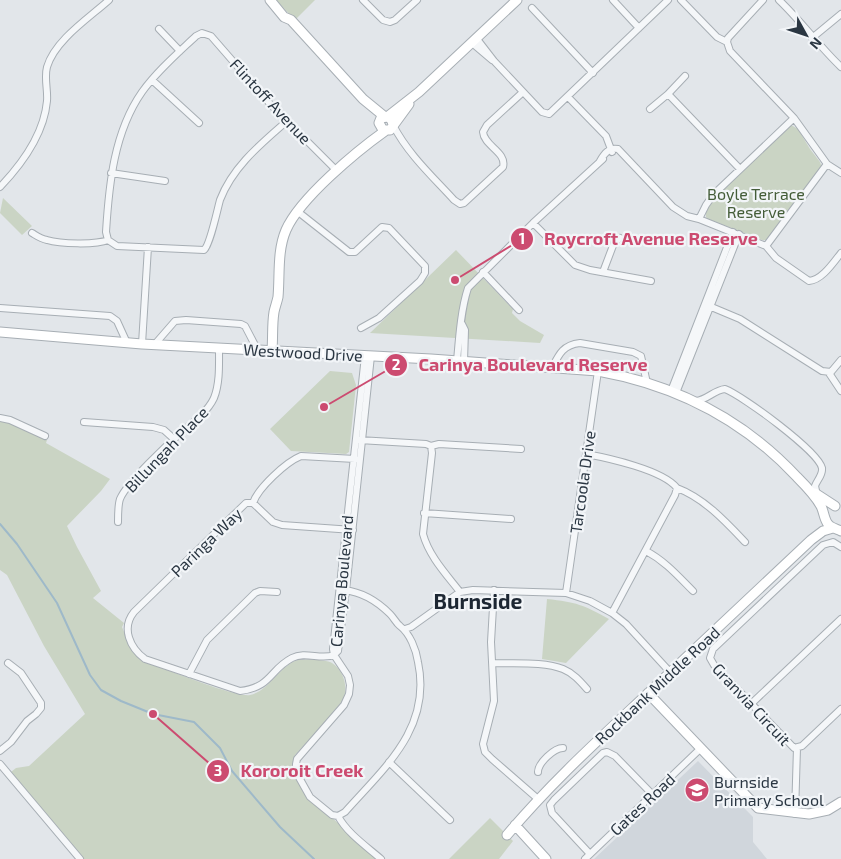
<svg xmlns="http://www.w3.org/2000/svg" width="841" height="859" font-family="'Exo 2',sans-serif">
  <style>
    .built { fill: #d0d6dc }
    .green { fill: #cad4c4 }
    .lines { fill: none; stroke-linecap: round; stroke-linejoin: round }
    .stream { stroke: #9eb9c9; stroke-width: 2 }
    .street-casing { stroke: #a7aeb4; stroke-width: 8 }
    .secondary-casing { stroke: #a7aeb4; stroke-width: 11 }
    .street { stroke: #f5f7f9; stroke-width: 6 }
    .secondary { stroke: #fff; stroke-width: 9 }
    .labels { text-anchor: middle; dominant-baseline: central; stroke-width: 4.5; stroke-linejoin: round; paint-order: stroke }
    .street-label { font-size: 16px; fill: #2a3642; stroke: #f2f5f8 }
    .park-label { font-size: 16px; fill: #445d38; stroke: #f2f5f8 }
    .poi-label { font-size: 16px; fill: #2a3642; stroke: #f2f5f8; text-anchor: start }
    .district-label { font-size: 21px; font-weight: bold; fill: #1d2733; stroke: #f2f5f8 }
    .leader { fill: none; stroke: #cc4b70; stroke-width: 2 }
    .callout-dot { fill: #cc4b70; stroke: #f2f5f8; stroke-width: 2 }
    .mark-label { font-size: 15px; text-anchor: middle; font-weight: bold; fill: #fff }
    .callout-label { font-size: 18px; text-anchor: middle; font-weight: bold; fill: #cc4b70; stroke: #f2f5f8; stroke-width: 4.5; stroke-linejoin: round; paint-order: stroke }
  </style>
  <rect width="100%" height="100%" fill="#e2e6ea"/>
  <!-- built -->
  <path class="built" d="M698 761 753 817V842L767 859H594Z"/>
  <!-- green -->
  <path class="green" d="M276 0H315L295 20Z
    M791 125 798 129 810 149 820 162 822 168 767 240H762L713 221H709L706 217V210L715 197Z
    M3 198 32 226 22 235 0 213Z
    M456 250 513 309 512 313 520 321 544 335 540 343 370 333Z
    M330 371 352 373 356 385 349 452 346 454 291 451 270 429Z
    M0 421 8 422 47 440 46 443 110 479 101 491 67 526 77 547 101 591 93 598 124 623 122 627C127 639 132 651 142 660 159 667 237 698 250 695 269 691 278 668 295 661 302 658 328 660 332 663 343 670 348 685 344 697 341 707 305 744 295 755L292 765 293 775 310 800 337 822 377 859H84L11 772 16 768 29 766 85 714 44 646 7 575 0 570Z
    M547 599C576 602 584 605 609 619L566 663 542 659Z
    M490 818 513 841 499 859H449Z"/>
  <g class="lines">
    <!-- stream -->
    <path class="stream" d="M0 524 17 544 57 603 90 675 101 690 121 701 153 714 194 722 220 748 232 771 280 827 314 859"/>
    <defs>
      <path id="street" d="M363 0 383 20 390 22 395 20 417 0
        M613 0 639 28
        M681 0 717 37 727 42 730 51 794 118 827 164 841 173
        M779 0C801 21 819 46 841 67
        M532 8 593 73
        M159 29 180 51
        M812 38 841 14
        M477 39 494 61 542 112 549 114 668 0
        M727 42 728 38 763 0
        M472 43 492 60
        M152 80 199 123
        M668 94 740 169
        M568 97 606 136 612 152
        M650 109 668 94 685 76
        M393 125C408 154 432 176 454 200L460 204 464 203 503 167C507 152 484 146 483 132L487 125 523 92
        M600 161C604 154 609 147 618 149L673 207 687 216 699 219 766 246 776 258 809 281C822 280 833 263 841 253
        M111 173 165 181
        M0 187C22 164 44 134 47 101 48 90 44 78 47 67 55 40 89 18 109 0
        M297 211 349 252H355L382 227 389 228 425 266V273L420 281 379 318 361 328
        M699 219 706 205 713 195 794 118
        M533 223 575 265 590 270 651 281
        M32 233C37 236 41 239 47 240 60 244 96 245 108 240L117 246 204 250C210 245 217 211 220 200 233 166 262 143 287 121
        M108 240 106 232C109 184 114 132 142 92 157 71 178 53 196 36L202 33 211 36 271 105 337 171
        M766 246 827 164
        M483 272 519 310
        M603 272 614 243 620 238
        M709 306 740 319 822 371 831 372 841 360
        M0 308 110 316 117 321 127 343
        M462 324 465 330 464 362
        M142 344 148 247
        M155 344 175 321 186 320 241 324 245 326 257 349
        M457 361C459 338 461 309 468 288L533 223 603 159
        M552 368C559 354 563 345 580 343L633 352 641 356 647 383
        M829 373 841 391
        M671 391 733 232
        M676 393 739 234
        M696 401C707 400 714 390 725 389 743 396 818 451 822 468 823 475 817 480 815 486L817 495
        M0 418 10 420 45 436
        M84 422 153 427 164 430 174 439
        M359 440 426 444 431 446 432 453 423 534C429 556 446 574 460 592
        M431 446 439 444 521 449
        M586 454C608 458 663 470 677 488L675 495 612 613
        M677 488C704 498 726 522 745 542
        M253 503C258 488 286 462 301 456L355 459
        M424 513 511 519
        M118 522C118 514 118 505 120 499 127 482 168 444 183 431 194 422 208 411 214 398 220 383 219 364 219 348
        M353 530 282 525 273 522 253 503H246L134 612C121 628 130 648 145 659L240 691C272 687 269 670 292 658 305 651 321 660 334 655L348 676 350 685 349 694 344 705 297 759 296 764V772L310 797 332 815 338 816C347 833 366 846 381 859
        M841 547 833 542 823 545 713 649 710 658 714 665 794 748 802 746 841 709
        M646 551C665 561 678 576 693 591
        M494 590 491 642 494 701 483 744 485 752 492 759 538 799
        M566 593 598 371
        M405 629 411 627 460 592 473 590 566 593 590 601 612 613 626 624 670 672
        M334 655 338 651 346 590 371 356
        M334 655 333 649 365 356
        M493 663C513 664 544 661 563 669 573 673 580 681 587 689
        M189 674 207 640 255 593 260 591 277 592
        M751 704 841 619
        M0 751 11 742 27 721 36 714 41 708V703L21 673 8 663
        M389 762 450 820
        M0 764 80 859
        M538 772C538 763 554 748 563 748
        M795 814 797 748
        M338 816 345 812C385 767 432 728 418 662 416 649 410 634 400 626 396 623 394 618 390 614 378 602 362 592 344 590
        M590 854 552 813 550 805 554 800 603 753 607 752 615 756 652 794
        M585 859 700 749"/>
      <path id="secondary" d="M270 0 284 17 291 20 363 99 385 117
        M387 117 419 92 517 0
        M393 124 391 119 387 117 381 118 379 123 383 130H390L409 104
        M0 332 142 344 431 359 598 371C675 385 743 419 797 477 806 486 815 495 821 506 824 512 824 519 828 524 831 528 837 529 841 531
        M272 350C273 338 272 324 274 312 275 307 277 302 278 297 280 275 277 251 286 230 300 198 357 151 385 131
        M815 493 835 506
        M648 693 758 808 809 814 828 810 841 802
        M515 825 546 859
        M507 835C549 785 596 742 643 698 699 645 755 592 811 540L823 531 833 528"/>
    </defs>
    <!-- street casing -->
    <use href="#street" class="street-casing"/>
    <!-- secondary casing -->
    <use href="#secondary" class="secondary-casing"/>
    <!-- street -->
    <use href="#street" class="street"/>
    <!-- secondary -->
    <use href="#secondary" class="secondary"/>
  </g>
  <!-- icons -->
  <defs>
    <symbol id="school-disc" viewBox="-11 -11 22 22"><circle r="9.5" fill="#cc4b70" stroke="#f2f5f8"/><path d="M0-5L7-2L0 1L-7-2ZM-4 1L0 2.5L4 1V4Q0 6-4 4Z" fill="#fff"/></symbol>
  </defs>
  <g fill-rule="evenodd">
    <use href="#school-disc" x="683" y="776" width="28" height="28"/>
  </g>
  <g class="labels">
    <!-- street labels -->
    <g class="street-label">
      <text transform="translate(271 101) rotate(47)">Flintoff Avenue</text>
      <text transform="translate(303 352) rotate(3)">Westwood Drive</text>
      <text transform="translate(166 449) rotate(-46)">Billungah Place</text>
      <text transform="translate(582 482) rotate(-82)">Tarcoola Drive</text>
      <text transform="translate(206 542) rotate(-44)">Paringa Way</text>
      <text transform="translate(341 581) rotate(-85)">Carinya Boulevard</text>
      <text transform="translate(657 685) rotate(-43)">Rockbank Middle Road</text>
      <text transform="translate(752 704) rotate(47)">Granvia Circuit</text>
      <text transform="translate(642 804) rotate(-43)">Gates Road</text>
    </g>
    <!-- park labels -->
    <g class="park-label">
      <text x="756" y="193">Boyle Terrace<tspan x="756" dy="18">Reserve</tspan></text>
    </g>
    <!-- poi labels -->
    <g class="poi-label">
      <text x="714" y="781">Burnside<tspan x="714" dy="18">Primary School</tspan></text>
    </g>
    <!-- district labels -->
    <g class="district-label">
      <text x="478" y="600">Burnside</text>
    </g>
  </g>
  <!-- callouts -->
  <path class="leader" d="M455 280L522 239M324 407L396 365M153 714L218 771"/>
  <g class="callout-dot">
    <circle cx="455" cy="280" r="5"/>
    <circle cx="324" cy="407" r="5"/>
    <circle cx="153" cy="714" r="5"/>
    <circle cx="522" cy="239" r="12"/>
    <circle cx="396" cy="365" r="12"/>
    <circle cx="218" cy="771" r="12"/>
  </g>
  <g class="mark-label">
    <text x="522" y="244">1</text>
    <text x="396" y="370">2</text>
    <text x="218" y="776">3</text>
  </g>
  <g class="callout-label">
    <text x="651" y="245">Roycroft Avenue Reserve</text>
    <text x="533" y="371">Carinya Boulevard Reserve</text>
    <text x="302" y="777">Kororoit Creek</text>
  </g>
  <!-- north arrow -->
  <g transform="translate(806 35) rotate(130)" stroke="#f2f5f8" stroke-width="4" paint-order="stroke">
  <path d="M0-4L9 19L0 12L-9 19Z" fill="#2a3642"/>
  <text y="-8" font-size="14" font-weight="bold" text-anchor="middle" fill="#2a3642">N</text>
  </g>
</svg>
